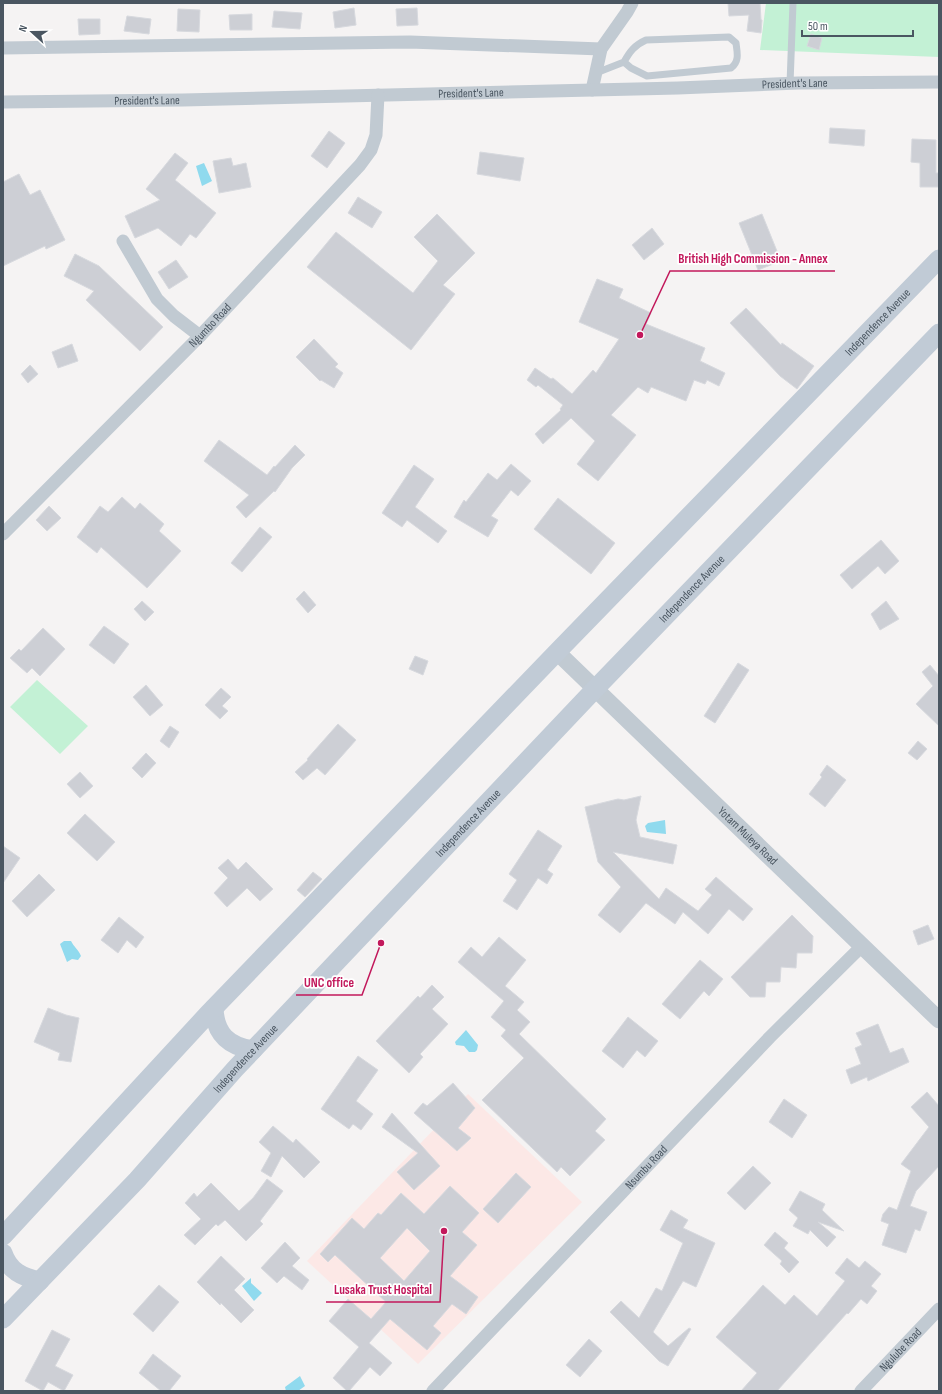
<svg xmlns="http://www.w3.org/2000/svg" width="942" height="1394" font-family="'Sofia Sans Condensed',sans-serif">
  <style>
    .medical { fill: #fce8e6 }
    .green { fill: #c3f1d5 }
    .water { fill: #90daee }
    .building { fill: #cdcfd5; stroke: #d7d9de; fill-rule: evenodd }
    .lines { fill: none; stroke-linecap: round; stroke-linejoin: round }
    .service { stroke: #c1cad2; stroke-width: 7 }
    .minor { stroke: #c1cad2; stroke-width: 13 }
    .tertiary { stroke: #c1cad2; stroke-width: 17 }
    .secondary { stroke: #c1cbd6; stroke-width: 19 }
    .labels { text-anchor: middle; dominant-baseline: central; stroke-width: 3.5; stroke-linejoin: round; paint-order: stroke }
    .street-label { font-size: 12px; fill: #4a5661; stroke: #fff }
    .leader { fill: none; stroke: #c2185b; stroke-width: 1.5 }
    .callout-dot { fill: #c2185b; stroke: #fff; stroke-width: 1.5 }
    .callout-label { font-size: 13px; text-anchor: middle; font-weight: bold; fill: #c2185b; stroke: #fff; stroke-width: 3.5; stroke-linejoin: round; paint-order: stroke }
  </style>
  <rect width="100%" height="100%" fill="#f5f3f3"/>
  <!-- medical -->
  <path class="medical" d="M468 1094 582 1202 418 1364 307 1261Z"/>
  <!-- green -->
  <path class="green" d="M766 3H939V57L760 50Z
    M37 680 88 726 60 754 10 707Z"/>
  <!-- water -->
  <path class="water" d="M204 163 212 181 202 186 196 166Z
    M665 820 666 834 647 832 645 826 648 823Z
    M64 941H71C74 947 78 949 81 956L78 960 72 959 67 962 60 944Z
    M466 1030 478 1045 477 1050 475 1052H469L464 1046 456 1045 455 1042Z
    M251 1278V1283L262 1293 254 1301 242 1286Z
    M300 1376 305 1386 298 1391H286L285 1387Z"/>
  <!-- building -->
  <path class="building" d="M728 3H760L761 20H762L761 33 747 31 749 15 729 16Z
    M354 8 356 25 335 28 333 12Z
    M417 8 418 25 397 26 396 9Z
    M178 9 200 10 199 32 177 31Z
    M274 11 302 13 300 29 272 27Z
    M252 14V30H230L229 15Z
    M127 16 151 19 149 34 124 31Z
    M78 19H100V34L79 35Z
    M811 34 822 38 819 50 807 46Z
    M830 128 865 130 864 146 829 143Z
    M329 131 345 143 327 168 311 156Z
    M912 139 936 140V173H939V187H920V163L911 162Z
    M480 152 524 158 520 181 477 174Z
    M175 153 188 163 175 180 216 213 196 238 190 234 181 246 158 228 135 238 125 216 160 200 146 189Z
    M231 158 233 166 246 163 251 187 219 193 213 161Z
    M19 174 30 195 40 190 65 240 46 249 45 246 3 266V182Z
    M358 197 382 212 372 228 348 213Z
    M437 214 475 253 443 285 455 294 411 350 307 267 336 232 413 293 438 261 414 237Z
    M762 214 781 261 758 270 739 223Z
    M652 228 664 244 644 260 632 245Z
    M75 254 99 266 163 327 140 351 86 300 94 291 64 276Z
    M176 260 188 277 169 289 158 272Z
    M597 279 623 289 619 298 651 313 646 324 705 348 700 361 725 373 719 386 707 380 705 384 694 380 686 401 651 387 648 393 638 387 611 415 636 435 598 481 577 464 595 441 571 418 543 444 535 434 561 410 560 409 563 405 538 385 536 387 527 380 535 368 551 379 553 378 572 394 593 370 596 373 619 339 579 322Z
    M746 308 781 345 782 343 814 366 797 389 780 376 730 323Z
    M314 339 338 364 335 367 343 373 334 388 321 380 320 381 296 357Z
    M72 344 78 361 58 368 52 352Z
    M30 365 38 374 28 383 21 374Z
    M219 440 267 475 274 466 275 467 295 445 305 455 292 468 275 492 274 491 246 518 236 507 249 495 204 461Z
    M511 464 531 481 518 496 511 490 491 516 498 520 488 537 454 517 464 500 466 502 488 473 497 480Z
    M414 465 434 479 415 507 447 531 438 543 407 520 402 527 382 513Z
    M122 497 135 509 140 503 164 524 159 531 181 551 147 588 101 547 97 553 77 537 100 506 108 512Z
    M558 498 615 543 591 574 534 529Z
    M49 506 61 518 47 531 36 520Z
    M260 527 272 537 242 572 231 563Z
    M881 540 899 561 885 574 878 566 852 589 840 575Z
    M304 591 316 605 308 613 296 599Z
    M142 601 154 612 145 621 134 609Z
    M886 601 899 619 880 630 871 614Z
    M104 626 129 644 114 664 89 645Z
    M43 628 65 649 40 676 32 668 27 673 10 658 19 649 21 651Z
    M415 656 428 661 423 675 409 669Z
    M738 663 749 670 715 723 704 716Z
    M930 665 939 676V726L916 704 933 686 922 672Z
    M146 685 163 705 150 716 133 697Z
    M221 688 231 697 222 706 228 711 220 719 205 705Z
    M338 724 356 740 325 775 317 768 303 780 295 772 308 760 307 759Z
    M170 726 179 732 169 748 160 741Z
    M918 741 927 749 917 760 908 753Z
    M146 753 156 763 142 778 132 768Z
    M827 765 846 780 825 807 809 794 822 777 820 775Z
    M80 772 93 786 80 798 67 784Z
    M641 796 636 820 640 837 677 845 673 864 613 852 659 899 666 888 698 911 712 895 705 889 716 877 753 909 743 921 729 909 708 934 683 912 675 924 646 903 620 933 598 915 621 887 598 862 585 807 618 799 624 800Z
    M85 814 115 842 97 861 67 833Z
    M538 830 562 846 547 870 553 874 547 884 538 878 517 910 503 901 517 880 509 874Z
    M3 846 20 858 3 883Z
    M228 859 238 870 246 862 273 889 260 901 247 888 227 907 214 893 228 878 218 868Z
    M313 872 322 879 305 897 297 890Z
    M39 874 55 890 27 917 12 901Z
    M792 915 813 936 812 953H797L796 968 781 967 780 982H766L765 997H750L731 977Z
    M119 917 144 937 136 948 127 940 118 953 101 940Z
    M928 925 934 939 918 945 913 931Z
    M499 937 526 960 505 986 524 1002 517 1010 530 1022 519 1034 606 1119 595 1131 605 1140 570 1176 561 1167 557 1172 482 1100 524 1058 501 1036 506 1030 491 1017 504 1001 458 962 471 947 482 957Z
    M700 960 723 979 709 996 704 991 680 1019 662 1004Z
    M432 985 444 997 432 1009 448 1024 420 1054 423 1057 409 1073 376 1041 418 996 420 998Z
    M48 1008 66 1015 79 1018 71 1062 58 1060 60 1053 34 1042Z
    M628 1017 658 1041 645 1057 637 1050 623 1068 602 1051Z
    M878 1024 890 1053 903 1048 909 1062 868 1081 867 1077 851 1084 846 1070 861 1064 855 1048 862 1045 856 1033Z
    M358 1056 378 1070 356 1101 373 1114 361 1130 353 1124 349 1129 321 1109Z
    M453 1083 475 1108 458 1128 471 1138 457 1151 414 1113 423 1103 427 1106Z
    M927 1092 939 1106V1166L916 1191 910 1206 927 1212 920 1231 915 1229 906 1253 882 1245 889 1224 881 1221 883 1214 889 1207 897 1210 911 1171 901 1164 929 1127 911 1107Z
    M784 1099 807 1115 792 1138 769 1122Z
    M392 1113 440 1166 414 1190 397 1172 418 1153 382 1127Z
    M273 1126 293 1143 296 1139 320 1162 304 1178 282 1156 271 1177 261 1171 271 1153 259 1142Z
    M753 1166 771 1183 745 1210 727 1193Z
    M516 1173 531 1187 498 1223 483 1209Z
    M267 1179 283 1191 260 1221 263 1224 246 1241 225 1220 218 1226 216 1224 195 1245 184 1235 201 1219 185 1203 194 1193 197 1197 211 1183 239 1211 253 1198Z
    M450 1186 479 1213 462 1232 477 1245 450 1276 478 1297 466 1314 452 1304 433 1326 441 1333 427 1350 390 1319 369 1343 392 1363 380 1376 370 1367 349 1391H347L333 1378 359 1347 329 1321 348 1299 371 1319 386 1302 335 1255 328 1262 320 1254 352 1218 364 1229 378 1213 381 1215 401 1193 424 1214ZM407 1228 430 1251 404 1281 380 1258Z
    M800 1191 825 1204 822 1210 844 1231 818 1222 836 1237 827 1247 810 1230 808 1234 793 1226 798 1218 789 1210Z
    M671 1210 688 1220 683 1228 715 1243 696 1287 683 1281 653 1332 668 1346 689 1328 691 1329 668 1366 659 1361 610 1312 621 1301 639 1318 656 1288 662 1291 683 1243 660 1230Z
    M775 1232 788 1243 784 1248 799 1262 789 1273 780 1264 782 1261 764 1245Z
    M285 1242 300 1258 292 1266 309 1280 302 1290 284 1276 277 1283 261 1268Z
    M221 1256 245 1279 234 1290 254 1310 241 1323 221 1303 220 1305 197 1282Z
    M847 1258 859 1268 865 1261 881 1274 871 1286 877 1291 867 1304 861 1299 848 1314 847 1313 777 1391H741L757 1373 716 1337 763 1285 785 1305 794 1295 817 1316 845 1281 835 1273Z
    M159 1285 179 1302 153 1332 133 1314Z
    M52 1330 70 1339 55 1366 73 1375 64 1391 48 1382 43 1391 25 1381Z
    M589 1339 602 1351 580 1377 566 1365Z
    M153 1354 181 1376 169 1391H161L139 1373Z"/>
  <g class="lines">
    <!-- service -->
    <path class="service" d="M596 73 624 62C630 51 635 45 646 40L729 37 736 43C737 52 740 61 731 68L647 76 631 68 624 62
      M790 84 793 3"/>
    <!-- minor -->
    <g class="minor">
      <path d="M3 48 410 42 601 49"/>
      <path d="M592 90 601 49 627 12 632 3"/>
      <path id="s1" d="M3 102 183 100 678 88 798 83 939 82"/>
      <path d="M123 241 157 299 174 316 200 336"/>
      <path id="s2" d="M3 534 200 336 360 165 371 150 376 135 378 95"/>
      <path id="s3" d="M433 1391 770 1037 862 946"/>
      <path id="s4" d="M861 1391 939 1309"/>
    </g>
    <!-- tertiary -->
    <path class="tertiary" id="s5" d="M557 652 939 1020"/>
    <!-- secondary -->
    <g class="secondary">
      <path d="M214 1008C215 1034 228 1046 253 1050"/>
      <path id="s6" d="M3 1236 208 1014 557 652 939 259"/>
      <path d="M3 1253C9 1271 22 1277 40 1281"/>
      <path id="s7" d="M3 1319 137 1180 235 1069 595 689 939 333"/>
    </g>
  </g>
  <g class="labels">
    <!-- street labels -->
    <g class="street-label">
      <text stroke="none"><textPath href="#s1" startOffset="792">President's Lane</textPath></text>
      <text stroke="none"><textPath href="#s1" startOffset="468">President's Lane</textPath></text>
      <text stroke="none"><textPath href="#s1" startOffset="144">President's Lane</textPath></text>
      <text stroke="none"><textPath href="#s6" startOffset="1265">Independence Avenue</textPath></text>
      <text stroke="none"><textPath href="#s2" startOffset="294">Ngumbo Road</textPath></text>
      <text stroke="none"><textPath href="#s7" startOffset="1004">Independence Avenue</textPath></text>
      <text stroke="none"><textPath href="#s7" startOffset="680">Independence Avenue</textPath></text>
      <text stroke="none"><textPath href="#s5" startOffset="265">Yotam Muleya Road</textPath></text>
      <text stroke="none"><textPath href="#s7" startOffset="356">Independence Avenue</textPath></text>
      <text stroke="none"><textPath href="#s3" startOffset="309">Nsumbu Road</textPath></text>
      <text stroke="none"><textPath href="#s4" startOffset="57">Ngulube Road</textPath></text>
    </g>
  </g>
  <!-- callouts -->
  <path class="leader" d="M640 335L670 271H835M381 943L362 995H296M444 1231L440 1302H326"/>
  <g class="callout-dot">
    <circle cx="640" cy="335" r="4"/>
    <circle cx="381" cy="943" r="4"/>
    <circle cx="444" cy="1231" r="4"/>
  </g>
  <g class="callout-label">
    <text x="753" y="263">British High Commission - Annex</text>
    <text x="329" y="987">UNC office</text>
    <text x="383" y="1294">Lusaka Trust Hospital</text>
  </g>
  <!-- border -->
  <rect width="942" height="1394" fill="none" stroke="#4a5661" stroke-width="8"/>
  <!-- north arrow -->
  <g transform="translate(32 32) rotate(291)" stroke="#ffffff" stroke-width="3" paint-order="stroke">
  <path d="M0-3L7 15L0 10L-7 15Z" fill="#4a5661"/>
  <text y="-6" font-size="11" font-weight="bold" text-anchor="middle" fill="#4a5661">N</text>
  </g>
  <!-- scale -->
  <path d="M802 30v6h111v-6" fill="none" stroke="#4a5661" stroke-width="2"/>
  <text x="808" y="30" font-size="12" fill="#4a5661" stroke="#ffffff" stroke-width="3" paint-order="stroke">50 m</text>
</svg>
